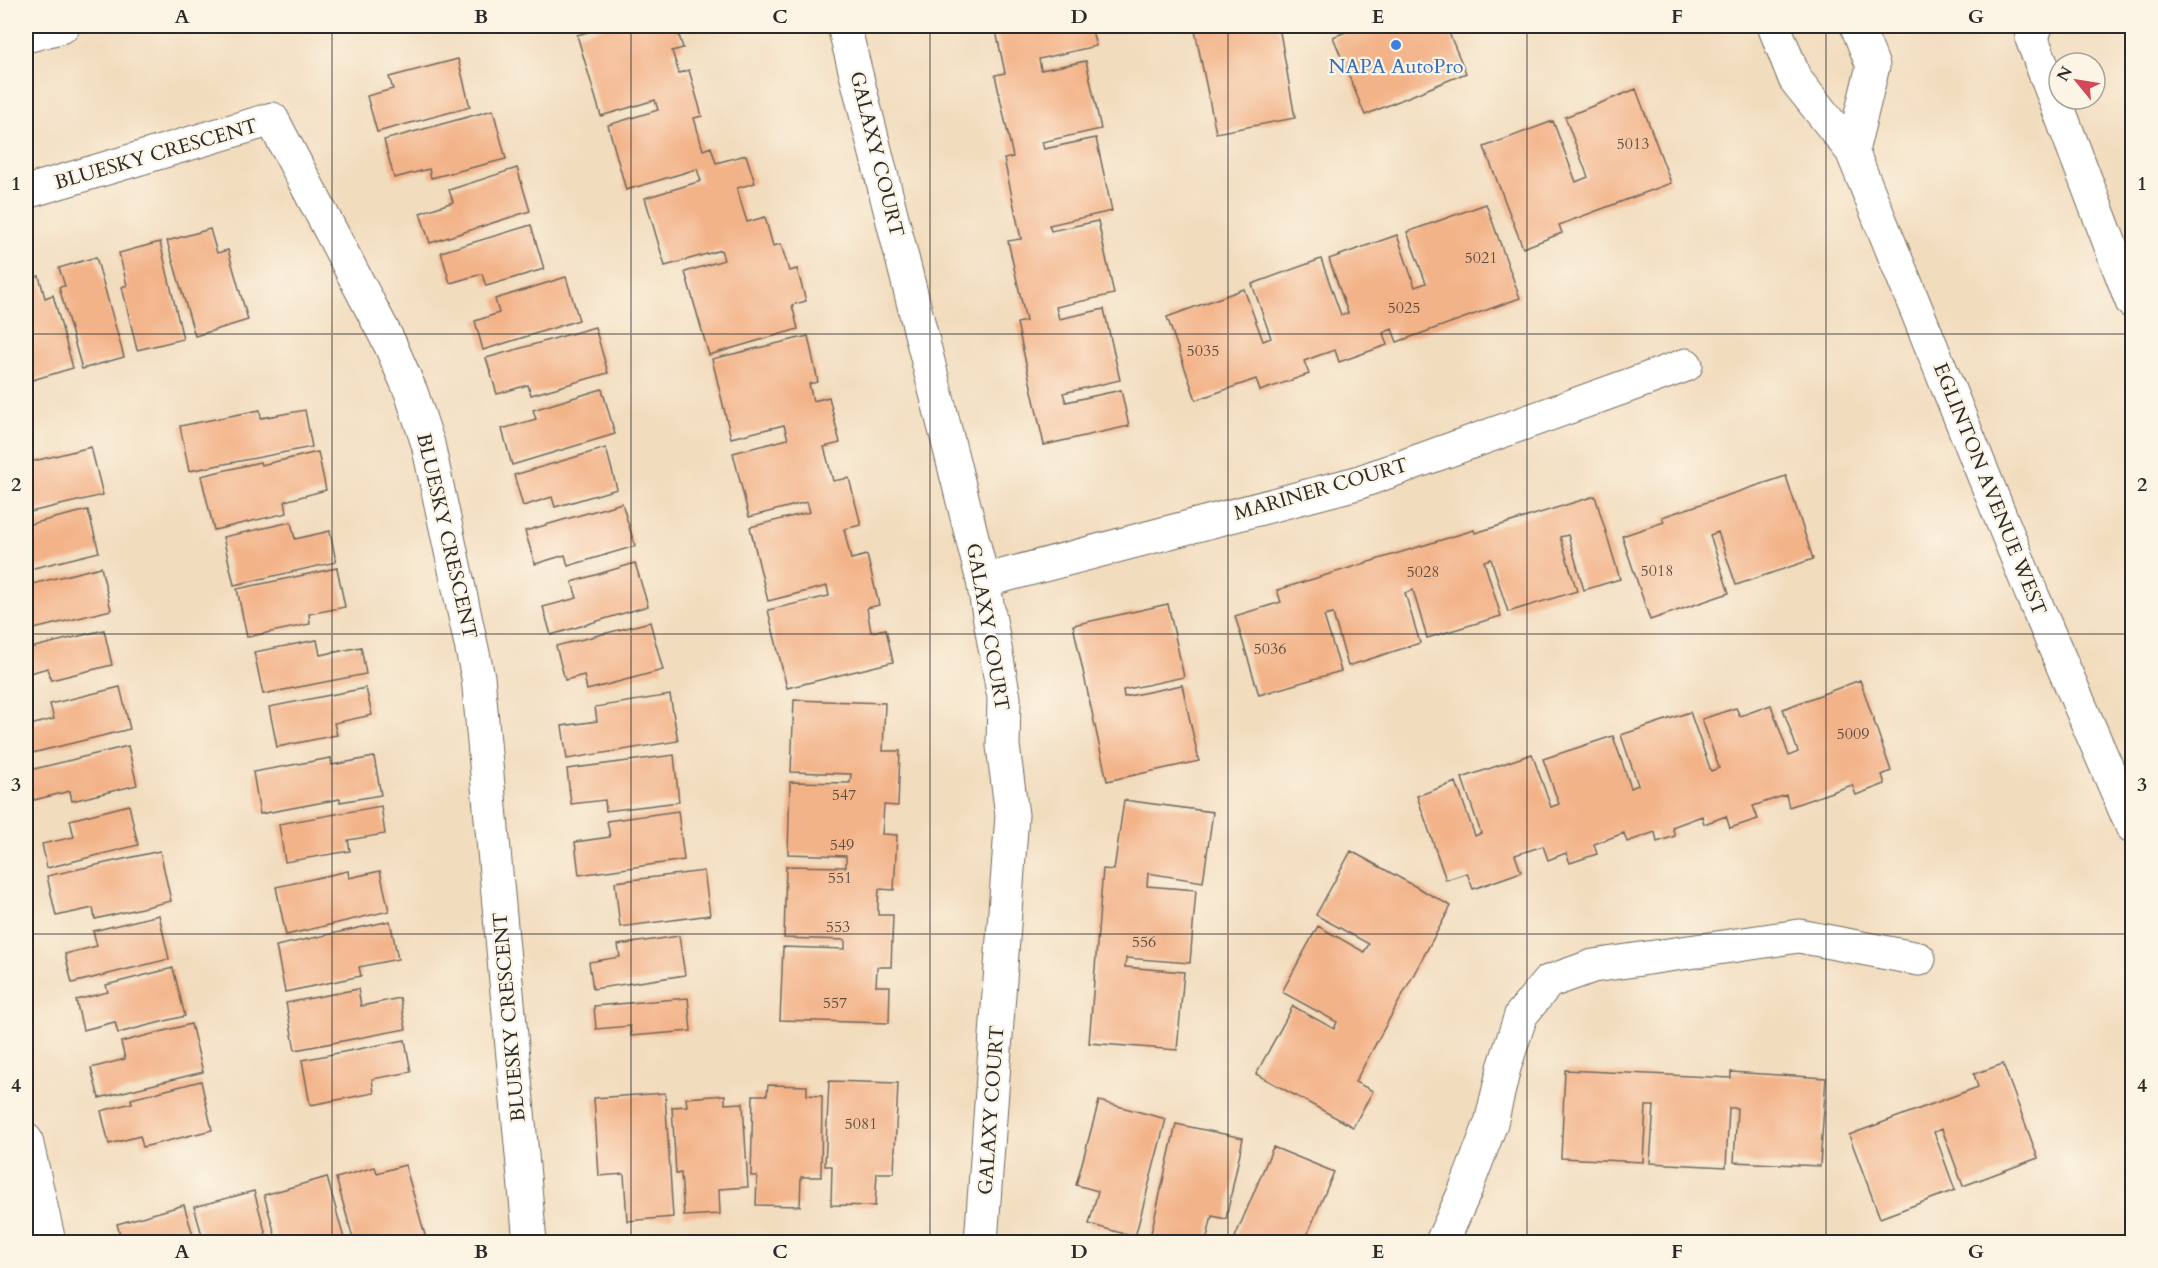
<svg xmlns="http://www.w3.org/2000/svg" width="2158" height="1268" font-family="Cardo,serif">
  <style>
    .building { fill: #f3b389 }
    .lines { fill: none; stroke-linecap: round; stroke-linejoin: round }
    .street-casing { stroke: #71695e; stroke-width: 35 }
    .secondary-casing { stroke: #71695e; stroke-width: 35 }
    .primary-casing { stroke: #71695e; stroke-width: 35 }
    .street { stroke: #fff; stroke-width: 33 }
    .secondary { stroke: #fff; stroke-width: 33 }
    .primary { stroke: #fff; stroke-width: 33 }
    .grid { fill: none; stroke: #2b2b2b; stroke-width: 1.5; stroke-opacity: 0.55 }
    .shop-dot { fill: #3f7fe0; stroke: #fcf5e5; stroke-width: 2 }
    .labels { text-anchor: middle; dominant-baseline: central; stroke-width: 4.5; stroke-linejoin: round; paint-order: stroke }
    .number-label { font-size: 16px; fill: #5d4d42 }
    .shop-label { font-size: 20px; fill: #366cbe; stroke: #fcf5e5 }
    .street-label { font-size: 20px; fill: #2b2b2b; stroke: #fcf5e5 }
    .neatline { fill: none; stroke: #2b2b2b; stroke-width: 2 }
    .grid-label { font-size: 20px; text-anchor: middle; font-weight: bold; fill: #2b2b2b }
  </style>
  <rect width="100%" height="100%" fill="#fcf5e5"/>
  <filter id="ink" filterUnits="userSpaceOnUse"><feTurbulence type="fractalNoise" baseFrequency=".0167" numOctaves="2"/><feDisplacementMap in="SourceGraphic" scale="12" xChannelSelector="R" yChannelSelector="G"/><feConvolveMatrix kernelMatrix="1 2 1 2 8 2 1 2 1" color-interpolation-filters="sRGB"/></filter>
  <filter id="wash" filterUnits="userSpaceOnUse"><feTurbulence type="fractalNoise" baseFrequency=".008" numOctaves="4" result="noise"/><feDisplacementMap in="SourceGraphic" scale="24" xChannelSelector="R" yChannelSelector="G"/><feGaussianBlur stdDeviation="1.35" result="paint"/><feColorMatrix in="noise" values="0 0 0 0 0 0 0 0 0 0 0 0 0 0 0 0 0 1.4 0 .05"/><feComposite in="paint" operator="in"/></filter>
  <g filter="url(#wash)">
    <rect width="100%" height="100%" fill="#f2dcbe"/>
    <g id="blocks">
      <!-- building -->
      <path class="building" d="M608 26H666L667 29 676 26 683 48 672 51 679 73 689 70 702 116 694 118 703 150 711 147 716 163 746 155 755 183 737 188 742 206 747 222 765 217 773 246 781 244 789 271 797 269 806 301 792 305 798 329 709 355 685 272 724 260 721 250 665 266 645 198 701 181 697 169 626 190 608 125 658 110 655 100 601 116 577 35Z
        M995 26H1091L1096 46 1039 59 1041 70 1086 61 1101 129 1042 142 1044 149 1096 138 1112 211 1049 225 1051 231 1098 221 1114 294 1056 307 1059 319 1104 309 1120 380 1063 393 1066 402 1121 390 1129 426 1044 445 1017 323 1026 321 1008 241 1021 239 1004 159 1013 157 995 75 1005 73Z
        M1194 26H1279L1295 118 1216 133Z
        M1361 26H1446L1466 73 1365 115 1333 37Z
        M458 59 470 107 377 132 367 96 393 89 389 77Z
        M1636 89 1671 183 1559 225 1562 233 1523 248 1484 147 1553 121 1576 182 1588 177 1565 117Z
        M493 110 506 159 431 178 429 169 394 178 384 140Z
        M517 168 530 211 430 243 420 213 453 202 449 190Z
        M1486 204 1520 298 1397 342 1392 329 1383 333 1387 345 1339 362 1335 350 1317 356 1304 361 1309 374 1260 391 1256 379 1196 400 1167 317 1244 289 1263 341 1271 338 1252 284 1321 259 1341 315 1348 313 1329 259 1397 235 1415 287 1426 283 1407 232Z
        M531 225 544 269 486 286 482 274 450 283 441 252Z
        M210 229 217 253 228 250 248 320 195 336 167 241Z
        M160 242 183 339 137 350 122 287 127 285 119 253Z
        M96 257 124 357 82 369 59 287 65 286 59 268Z
        M39 276 45 298 53 295 73 368 26 382V280Z
        M566 277 579 320 483 350 475 321 499 313 495 299Z
        M595 327 608 373 531 395 528 385 497 394 486 358Z
        M808 336 818 382 809 384 813 401 829 397 840 443 824 447 833 481 849 478 861 525 844 529 851 559 867 555 879 605 867 608 871 632 886 629 893 662 787 688 768 610 829 596 827 586 768 601 750 527 810 512 807 502 749 517 733 453 788 439 784 425 731 438 712 359Z
        M602 389 615 434 512 465 502 429 536 419 533 410Z
        M260 410 261 418 305 410 312 447 189 471 180 426Z
        M91 447 103 495 26 513V463Z
        M606 448 617 489 555 507 552 497 523 506 514 475Z
        M318 452 326 490 285 501 287 513 214 530 201 476 260 462 261 465Z
        M1786 476 1813 559 1736 585 1718 532 1710 535 1729 593 1650 620 1622 536 1664 522 1662 517Z
        M1595 496 1620 579 1584 590 1568 535 1560 537 1577 591 1508 612 1491 559 1484 561 1501 616 1427 638 1413 590 1405 593 1420 643 1348 666 1333 614 1324 616 1341 671 1259 695 1235 616 1281 602 1277 590 1474 530 1475 533Z
        M622 503 635 546 568 566 565 555 535 564 525 531Z
        M88 510 99 552 30 569 29 559H26V525Z
        M291 522 295 539 330 531 336 562 234 585 223 537Z
        M635 563 648 606 551 635 543 607 577 598 572 582Z
        M101 567 111 610 26 631V600L35 598 32 584Z
        M337 568 345 607 309 614 310 624 247 637 237 589Z
        M1168 604 1184 677 1123 690 1124 697 1182 685 1199 761 1107 781 1073 625Z
        M650 622 663 670 587 690 584 675 565 680 556 646Z
        M104 630 112 665 51 680 48 668 26 674V649Z
        M317 640 320 655 361 647 366 674 263 694 254 652Z
        M1860 680 1891 771 1882 775 1885 784 1856 795 1852 785 1789 807 1786 795 1753 806 1758 819 1730 828 1726 816 1704 824 1702 816 1672 827 1675 836 1657 842 1655 832 1627 842 1624 833 1594 844 1597 854 1570 863 1566 853 1548 860 1543 846 1515 855 1521 872 1473 889 1467 873 1446 880 1417 796 1456 782 1475 836 1481 833 1462 778 1532 754 1551 807 1559 804 1543 759 1613 736 1631 788 1638 785 1621 735 1690 712 1711 771 1719 768 1702 719 1736 708 1740 716 1771 705 1789 756 1798 752 1783 709Z
        M120 687 130 729 28 754 26 743V726L54 719 50 704Z
        M366 688 372 715 334 723 337 735 277 747 269 707Z
        M670 695 678 741 567 759 562 726 597 721 595 707Z
        M794 700 885 703 883 751H900L898 806 884 805 883 820 882 834 897 835 894 890 879 889 878 904V915H893L891 967H877L876 986H890L889 1023 780 1020 783 947 845 949V940L784 938 786 866 846 867V856L788 854 790 782 850 783 851 774 791 772Z
        M128 746 137 785 72 801 70 791 34 800 26 771Z
        M674 755 679 802 606 811 605 800 571 804 567 769Z
        M374 757 381 795 340 802V799L260 814 253 772 331 758 332 765Z
        M1124 800 1213 812 1203 882 1148 873 1147 886 1196 890 1190 963 1126 958 1125 967 1184 972 1177 1050 1089 1043 1103 869 1114 870Z
        M129 805 138 845 47 868 42 844 74 837 70 820Z
        M381 806 385 834 348 840 350 851 285 862 279 824Z
        M678 811 684 860 579 875 575 842 610 837 607 821Z
        M160 851 171 901 95 919 93 908 56 916 47 876Z
        M1351 851 1451 906 1355 1082 1373 1091 1353 1127 1256 1074 1293 1006 1334 1029 1337 1022 1282 992 1318 926 1364 952 1369 944 1316 915Z
        M348 871 349 878 380 871 389 911 286 935 276 887Z
        M704 871 710 915 620 927 615 882Z
        M159 915 169 959 72 983 65 954 97 946 93 931Z
        M390 921 398 959 359 967 361 976 285 992 276 946Z
        M679 936 685 975 593 989 589 962 620 957 618 945Z
        M173 968 185 1016 118 1033 115 1022 83 1030 76 1000 108 992 106 985Z
        M358 989 361 1006 400 998 406 1029 295 1050 286 1003Z
        M688 998 691 1031 631 1036 630 1026 596 1029 594 1006Z
        M191 1024 203 1072 99 1098 91 1068 125 1059 121 1042Z
        M405 1040 411 1072 372 1079 374 1093 310 1105 302 1060Z
        M2003 1064 2038 1158 1963 1186 1942 1129 1934 1132 1955 1190 1880 1218 1849 1135 1978 1087 1974 1074Z
        M1565 1070 1731 1078V1072L1826 1078 1820 1166 1734 1162 1737 1108H1729L1726 1167 1650 1163 1654 1106H1646L1643 1162 1561 1158Z
        M201 1081 212 1130 143 1147 140 1136 109 1144 101 1111 132 1103 131 1099Z
        M829 1081 898 1083 894 1173H877L875 1206 831 1205 832 1166H825Z
        M768 1085 807 1086V1095L822 1096 821 1177H801L800 1206 756 1205 757 1176H751L753 1095H767Z
        M665 1093 673 1217 627 1221 624 1174 599 1176 594 1098Z
        M725 1095V1104L743 1103 748 1187 719 1189 720 1214 684 1216 681 1173 676 1174 672 1107 687 1106 686 1098Z
        M1099 1101 1166 1119 1135 1237 1089 1224 1098 1191 1076 1185Z
        M1176 1124 1243 1138 1226 1219 1212 1216 1206 1242H1149Z
        M1273 1147 1334 1172 1304 1242H1233Z
        M405 1165 427 1242H354L336 1178 375 1167 377 1173Z
        M327 1177 345 1242H277L264 1195Z
        M254 1191 268 1242H204L194 1207Z
        M184 1205 195 1242H122L117 1224Z"/>
    </g>
  </g>
  <g filter="url(#ink)">
    <use href="#blocks" fill-opacity="0" stroke="#71695e" stroke-width="1.5"/>
    <g class="lines">
      <defs>
        <path id="street" d="M844 26 983 581 1004 698 1003 746 1012 815 981 1242
          M2036 26 2032 39 2132 302
          M26 192 272 119 390 344 411 392 428 444 478 677 530 1242
          M983 581 1357 483 1686 365
          M26 1140 49 1242
          M1442 1242 1465 1191 1491 1123 1504 1068 1521 1015 1548 982 1593 966 1799 936 1919 959"/>
        <path id="secondary" d="M26 36 63 26"/>
        <path id="primary" d="M1774 26 1795 79 1852 151 2033 597 2132 826
          M1852 151 1873 66 1857 26"/>
      </defs>
      <!-- street casing -->
      <use href="#street" class="street-casing"/>
      <!-- secondary casing -->
      <use href="#secondary" class="secondary-casing"/>
      <!-- primary casing -->
      <use href="#primary" class="primary-casing"/>
      <!-- street -->
      <use href="#street" class="street"/>
      <!-- secondary -->
      <use href="#secondary" class="secondary"/>
      <!-- primary -->
      <use href="#primary" class="primary"/>
    </g>
  </g>
  <!-- grid -->
  <path class="grid" d="M332 26V1242M631 26V1242M930 26V1242M1228 26V1242M1527 26V1242M1826 26V1242M26 334H2132M26 634H2132M26 934H2132"/>
  <!-- markers -->
  <circle class="shop-dot" cx="1396" cy="45" r="6"/>
  <g class="labels">
    <!-- number labels -->
    <g class="number-label">
      <text x="1633" y="144">5013</text>
      <text x="1481" y="258">5021</text>
      <text x="1404" y="308">5025</text>
      <text x="1203" y="351">5035</text>
      <text x="1657" y="571">5018</text>
      <text x="1423" y="572">5028</text>
      <text x="1270" y="649">5036</text>
      <text x="1853" y="734">5009</text>
      <text x="844" y="795">547</text>
      <text x="842" y="845">549</text>
      <text x="840" y="878">551</text>
      <text x="838" y="927">553</text>
      <text x="1144" y="942">556</text>
      <text x="835" y="1003">557</text>
      <text x="861" y="1124">5081</text>
    </g>
    <!-- shop labels -->
    <g class="shop-label">
      <text x="1396" y="66">NAPA AutoPro</text>
    </g>
    <!-- street labels -->
    <g class="street-label">
      <text transform="translate(156 154) rotate(-16)">BLUESKY CRESCENT</text>
      <text transform="translate(877 154) rotate(76)">GALAXY COURT</text>
      <text transform="translate(1321 489) rotate(-16)">MARINER COURT</text>
      <text transform="translate(1990 489) rotate(68)">EGLINTON AVENUE WEST</text>
      <text transform="translate(447 536) rotate(77)">BLUESKY CRESCENT</text>
      <text transform="translate(988 627) rotate(80)">GALAXY COURT</text>
      <text transform="translate(509 1017) rotate(-95)">BLUESKY CRESCENT</text>
      <text transform="translate(991 1110) rotate(-86)">GALAXY COURT</text>
    </g>
  </g>
  <!-- margin -->
  <rect width="2158" height="1268" fill="none" stroke="#fcf5e5" stroke-width="66"/>
  <!-- north arrow -->
  <g transform="translate(2077 81) rotate(300)"><circle r="28" fill="#fcf5e5" stroke="#a8a49b" stroke-width="1.5"/>
  <path d="M0-4.5L10 22L0 15L-10 22Z" fill="#d1495b"/>
  <text y="-9" font-size="16" font-weight="bold" text-anchor="middle" fill="#2b2b2b">N</text>
  </g>
  <rect x="33" y="33" width="2092" height="1202" class="neatline"/>
  <g class="grid-label">
    <text x="182" y="23">A</text>
    <text x="481" y="23">B</text>
    <text x="780" y="23">C</text>
    <text x="1079" y="23">D</text>
    <text x="1378" y="23">E</text>
    <text x="1677" y="23">F</text>
    <text x="1976" y="23">G</text>
    <text x="16" y="190">1</text>
    <text x="2142" y="190">1</text>
    <text x="16" y="491">2</text>
    <text x="2142" y="491">2</text>
    <text x="16" y="791">3</text>
    <text x="2142" y="791">3</text>
    <text x="16" y="1092">4</text>
    <text x="2142" y="1092">4</text>
    <text x="182" y="1258">A</text>
    <text x="481" y="1258">B</text>
    <text x="780" y="1258">C</text>
    <text x="1079" y="1258">D</text>
    <text x="1378" y="1258">E</text>
    <text x="1677" y="1258">F</text>
    <text x="1976" y="1258">G</text>
  </g>
</svg>
